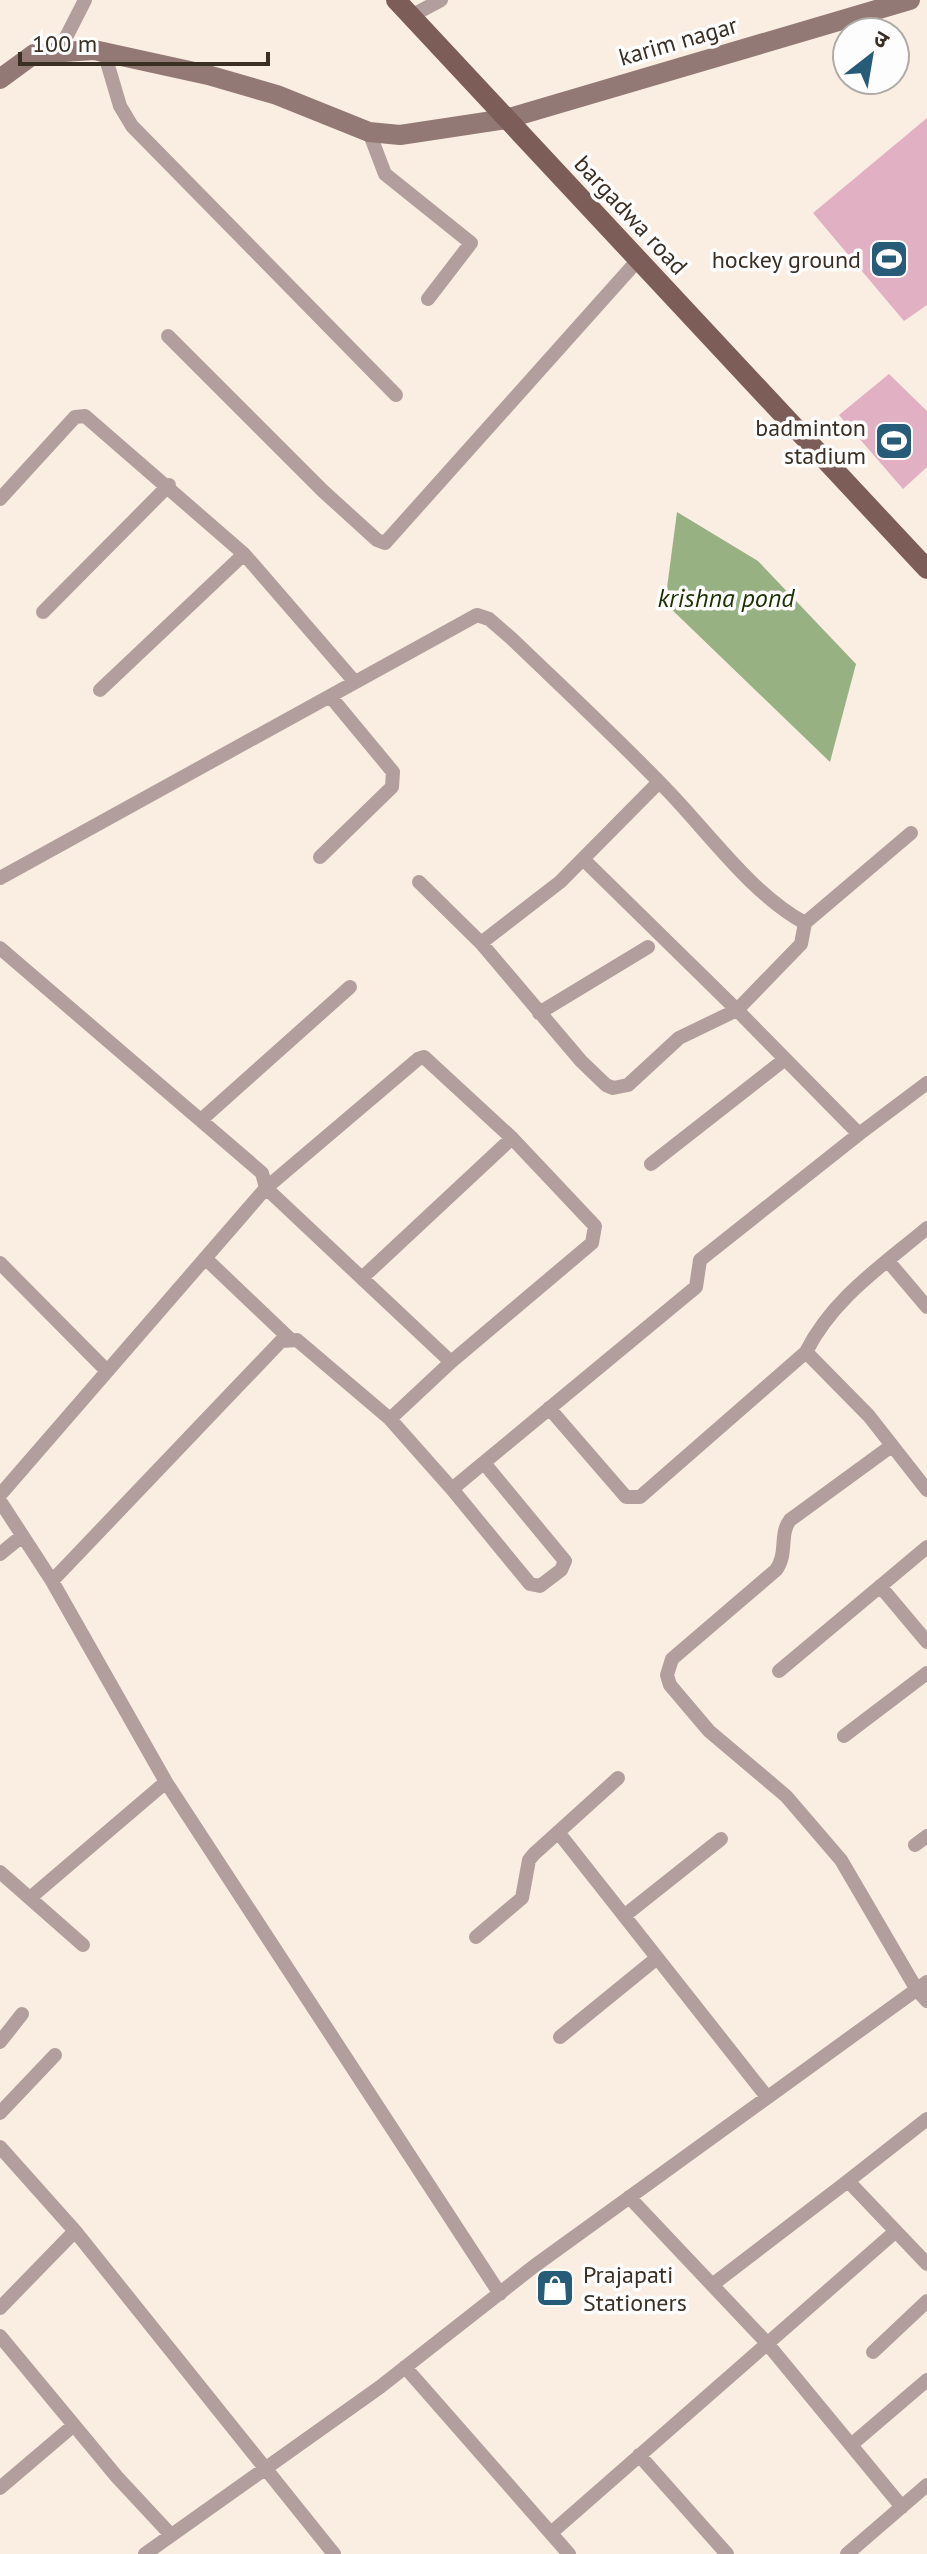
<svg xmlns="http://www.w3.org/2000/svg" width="927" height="2554" font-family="'PT Sans','Noto Sans Devanagari',sans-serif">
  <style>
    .green { fill: #e1b0c3 }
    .water { fill: #97b182 }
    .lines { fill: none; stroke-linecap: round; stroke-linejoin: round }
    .street { stroke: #b29f9d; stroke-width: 14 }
    .secondary { stroke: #937975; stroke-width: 20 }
    .primary { stroke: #7c5d58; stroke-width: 20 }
    .labels { text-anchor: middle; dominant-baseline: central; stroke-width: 7; stroke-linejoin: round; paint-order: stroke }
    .street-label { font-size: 24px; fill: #3b2f24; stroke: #fdfdfd }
    .poi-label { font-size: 24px; fill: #3b2f24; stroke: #fdfdfd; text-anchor: end }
    .water-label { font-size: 26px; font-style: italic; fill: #1a3100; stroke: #fdfdfd }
  </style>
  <rect width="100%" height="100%" fill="#faeee3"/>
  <!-- green -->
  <path class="green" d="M927 118V305L904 321 813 213Z
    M889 374 927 411V467L903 489 839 415Z"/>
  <!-- water -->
  <path class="water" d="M677 512 758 561 856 664 830 762 665 603Z"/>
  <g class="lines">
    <!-- street -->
    <path class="street" d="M411 16 441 0
      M59 51 85 0
      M104 52 120 106 132 126 396 395
      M369 132 385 174 471 243 428 299
      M168 336 323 491 377 540 385 543 638 260
      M0 499 75 417 85 416 244 554 354 681
      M43 612 169 485
      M100 690 244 554
      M320 857 392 787 393 772 330 696
      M0 878 477 615 489 619 511 638C564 689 618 739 669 792 711 836 752 894 805 923L911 833
      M419 882 481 943 581 1061 606 1085 613 1088 628 1085 679 1038 737 1010 583 859
      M805 923 801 944 737 1010 859 1134 927 1083
      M481 943 560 882 659 782
      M0 948 262 1173 266 1188 0 1495
      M539 1013 648 947
      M424 1057 512 1138 595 1226 592 1243 451 1362 266 1188 418 1059Z
      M201 1120 350 987
      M651 1164 784 1060
      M205 1258 289 1338
      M888 1261 927 1307
      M0 1263 107 1371
      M362 1278 512 1138
      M806 1352 869 1416 927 1490
      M549 1408 626 1497H640L806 1352C833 1298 882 1266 927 1228
      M390 1419 451 1362
      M890 1447 790 1520C779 1534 788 1554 776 1570L672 1659 667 1675 670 1685 709 1731 786 1796 841 1860 917 1990 927 2001
      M452 1489 530 1584 540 1586 561 1570 565 1561 484 1463
      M0 1501 52 1581 166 1782 500 2294
      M0 1554 22 1536
      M52 1581 281 1341 297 1340 390 1419 452 1489 696 1287 700 1260 859 1134
      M880 1586 927 1642
      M779 1671 927 1547
      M844 1736 927 1673
      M558 1832 767 2097
      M915 1845 927 1836
      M0 1872 83 1945
      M30 1898 166 1782
      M624 1916 721 1839
      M476 1937 522 1898 529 1860 534 1854 618 1778
      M560 2037 657 1958
      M0 2042 22 2014
      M0 2113 55 2055
      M0 2147 75 2231 334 2554
      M848 2181 927 2119
      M629 2197 766 2342 902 2507
      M712 2285 848 2181 927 2264
      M0 2308 75 2231
      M0 2336 117 2477 171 2535
      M873 2352 927 2301
      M405 2367 569 2554
      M851 2445 927 2380
      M639 2455 727 2554
      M0 2488 74 2425
      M551 2533 896 2231
      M145 2554 380 2387 533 2267 927 1982
      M847 2554 927 2485"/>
    <!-- secondary -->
    <path class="secondary" d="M0 79 34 54 94 50 208 75 277 95 369 132 400 135 506 119 910 0"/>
    <!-- primary -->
    <path class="primary" d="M396 0 927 569"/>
  </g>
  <!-- icons -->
  <defs>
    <symbol id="stadium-square" viewBox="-11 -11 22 22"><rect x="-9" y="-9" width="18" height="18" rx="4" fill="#275c78" stroke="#fdfdfd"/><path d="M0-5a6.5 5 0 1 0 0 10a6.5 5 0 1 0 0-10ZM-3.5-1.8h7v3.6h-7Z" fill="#fff"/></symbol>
    <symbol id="shop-square" viewBox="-11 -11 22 22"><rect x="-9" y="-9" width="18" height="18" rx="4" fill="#275c78" stroke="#fdfdfd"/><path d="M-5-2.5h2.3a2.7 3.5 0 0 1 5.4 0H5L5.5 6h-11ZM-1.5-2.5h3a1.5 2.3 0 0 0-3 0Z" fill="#fff"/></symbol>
  </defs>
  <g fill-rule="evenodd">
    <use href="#stadium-square" x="867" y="237" width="44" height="44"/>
    <use href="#stadium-square" x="872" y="419" width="44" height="44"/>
    <use href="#shop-square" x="533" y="2266" width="44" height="44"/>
  </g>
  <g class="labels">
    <!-- street labels -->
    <g class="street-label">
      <text transform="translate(678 41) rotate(-16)">karim nagar</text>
      <text transform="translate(631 215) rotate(47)">bargadwa road</text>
    </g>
    <!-- poi labels -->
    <g class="poi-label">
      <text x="861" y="259">hockey ground</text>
      <text x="866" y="427">badminton<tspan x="866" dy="28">stadium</tspan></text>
      <text x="583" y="2274" text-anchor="start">Prajapati<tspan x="583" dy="28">Stationers</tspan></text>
    </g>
    <!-- water labels -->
    <g class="water-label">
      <text x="726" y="597">krishna pond</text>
    </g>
  </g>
  <!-- north arrow -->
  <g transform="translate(871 56) rotate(31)"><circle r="38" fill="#fdfdfd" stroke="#afaba6" stroke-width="2"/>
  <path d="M0-6L14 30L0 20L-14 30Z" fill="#275c78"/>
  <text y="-12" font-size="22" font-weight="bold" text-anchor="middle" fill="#3b2f24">उ</text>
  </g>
  <!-- scale -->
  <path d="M20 52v12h248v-12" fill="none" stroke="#3b2f24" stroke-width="4"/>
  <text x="32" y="52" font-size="24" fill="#3b2f24" stroke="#fdfdfd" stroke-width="6" paint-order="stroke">100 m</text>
</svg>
